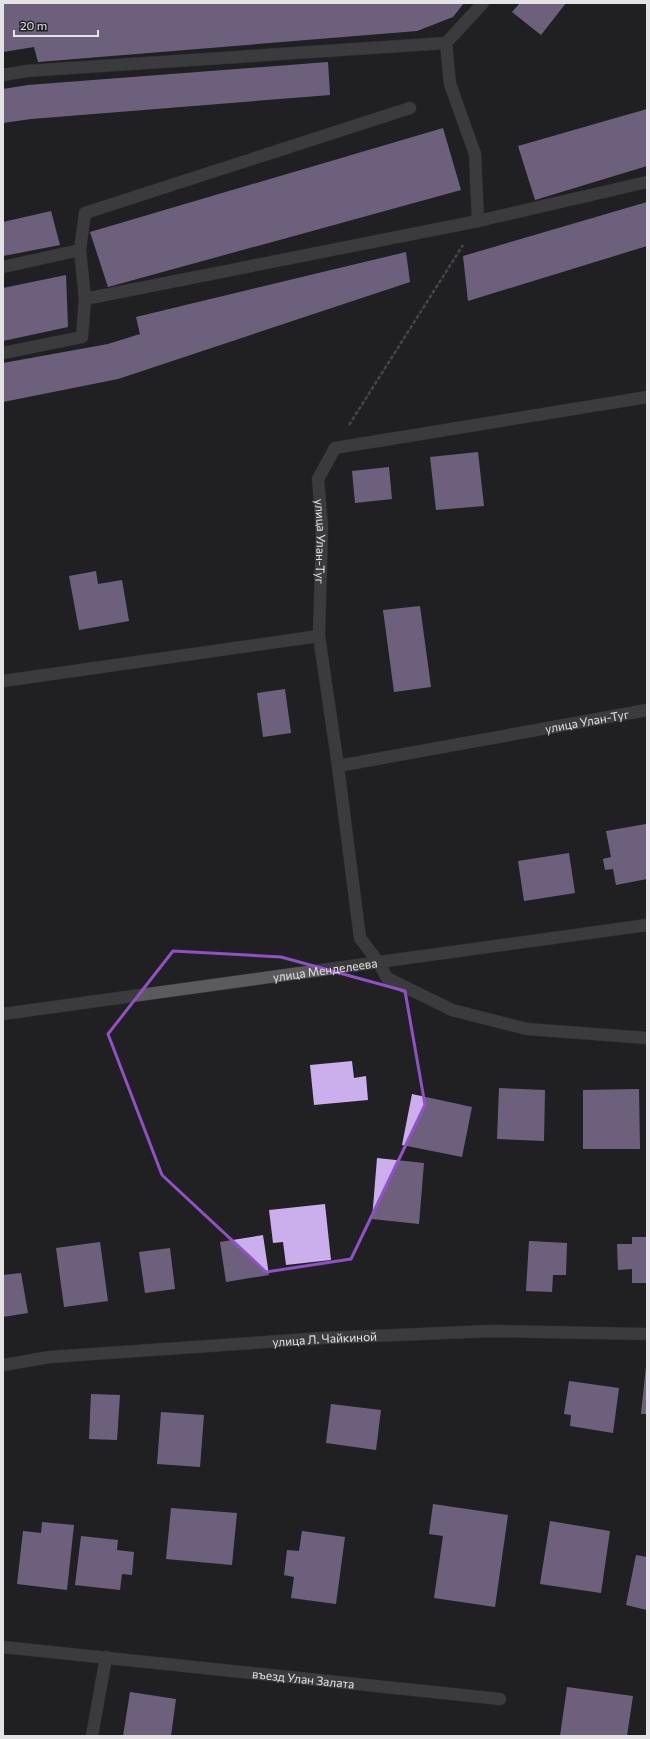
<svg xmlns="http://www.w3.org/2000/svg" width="650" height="1739" font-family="Commissioner,sans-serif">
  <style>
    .building { fill: #cbaeec }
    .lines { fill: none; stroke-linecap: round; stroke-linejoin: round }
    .minor-casing { stroke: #3b3a3c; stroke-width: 13 }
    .path { stroke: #727174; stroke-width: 2.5; stroke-dasharray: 4 2; stroke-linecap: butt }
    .minor { stroke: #5b5a5d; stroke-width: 12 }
    .marked { fill: none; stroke: #9050c6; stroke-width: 3; stroke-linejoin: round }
    .labels { text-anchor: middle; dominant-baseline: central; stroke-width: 4; stroke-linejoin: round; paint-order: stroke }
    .street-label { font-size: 12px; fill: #e3e2e4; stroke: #212023 }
  </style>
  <rect width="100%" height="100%" fill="#212023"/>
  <!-- building -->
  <path class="building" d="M3 3H464L453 17 417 31 38 62 34 47 3 52Z
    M520 3H566L541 35 512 12Z
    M328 62 330 95 31 119 3 123V89L28 85Z
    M647 109V166L535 200 518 146Z
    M443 128 461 190 108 287 90 232Z
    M647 202V246L468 301 463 256Z
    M51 211 60 245 3 256V222Z
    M406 252 410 282 118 379 3 402V363L108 344 140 334 136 317Z
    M66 275 68 327 3 341V288Z
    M478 452 484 506 436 510 430 457Z
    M389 467 392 499 355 503 352 471Z
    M96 571 98 584 122 580 129 621 79 630 69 576Z
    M420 606 431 687 394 692 383 610Z
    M285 689 291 733 263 737 257 693Z
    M646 824 647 879 616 885 613 869 605 870 603 859 611 857 606 831Z
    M569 853 575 893 524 901 518 861Z
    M352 1061 354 1078 366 1076 368 1100 314 1105 310 1065Z
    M499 1088 545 1090 544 1141 497 1139Z
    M639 1089 640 1149H583V1090Z
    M412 1094 472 1107 462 1157 402 1145Z
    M377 1158 424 1163 419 1224 372 1219Z
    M325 1204 331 1260 286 1265 283 1242 273 1243 269 1210Z
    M263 1235 269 1275 226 1282 220 1242Z
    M632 1237H647V1283H632V1269L618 1270 617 1244H632Z
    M529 1241 567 1243 566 1275H553L552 1292 526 1291Z
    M100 1242 108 1301 64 1307 56 1248Z
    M170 1248 175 1289 145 1293 139 1252Z
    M21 1273 28 1313 3 1317V1275Z
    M646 1366H647V1414H641Z
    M569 1381 619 1388 613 1433 570 1426 571 1415 564 1414Z
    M91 1394 120 1395 117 1440 89 1439Z
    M331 1404 381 1410 376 1450 326 1443Z
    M161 1412 204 1415 200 1467 157 1464Z
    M433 1504 508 1515 495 1607 434 1598 443 1536 429 1534Z
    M171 1508 237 1513 232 1565 166 1559Z
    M550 1521 610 1531 601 1593 540 1584Z
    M42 1522 74 1525 67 1590 17 1584 23 1531 41 1533Z
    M302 1531 345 1537 336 1604 291 1598 294 1577 284 1575 287 1550 299 1551Z
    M81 1536 118 1540 117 1550 134 1552 132 1575 122 1574 120 1590 75 1585Z
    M636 1555 647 1557V1610L626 1605Z
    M567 1687 633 1696 627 1736H560Z
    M130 1692 176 1699 171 1736H123Z"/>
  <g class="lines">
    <defs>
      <g id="minor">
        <path d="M3 75 26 71 446 43"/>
        <path d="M478 221 475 154 450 84 446 43 483 3"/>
        <path d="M3 267 80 250"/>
        <path d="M85 299 80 250 85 213 410 108"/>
        <path d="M3 353 82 337 85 299 478 221 647 182"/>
        <path id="s1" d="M647 397 335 448 318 479 322 528 319 636 338 766 360 938 379 963 387 978 452 1010 527 1029 647 1038"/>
        <path d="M3 681 319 636"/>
        <path id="s2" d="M338 766 647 710"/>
        <path id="s3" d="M3 1014 647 925"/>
        <path id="s4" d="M3 1365 50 1357 324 1338 492 1331 647 1334"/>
        <path id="s5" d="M3 1647 500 1699"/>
        <path d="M92 1736 106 1657"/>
      </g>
    </defs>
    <!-- minor casing -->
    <use href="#minor" class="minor-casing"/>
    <!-- path -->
    <path class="path" d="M349 425 463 245"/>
    <!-- minor -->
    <use href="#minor" class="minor"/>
  </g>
  <!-- marked area -->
  <path d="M0 0H650V1739H0ZM173 951 281 957 405 991 425 1105 351 1259 266 1272 162 1175 108 1034Z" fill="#212023" fill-opacity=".55" fill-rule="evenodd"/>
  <path class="marked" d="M173 951 281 957 405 991 425 1105 351 1259 266 1272 162 1175 108 1034Z"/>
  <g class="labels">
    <!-- street labels -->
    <g class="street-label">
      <text stroke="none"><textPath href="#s1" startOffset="414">улица Улан-Туг</textPath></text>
      <text stroke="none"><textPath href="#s2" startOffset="253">улица Улан-Туг</textPath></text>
      <text stroke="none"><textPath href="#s3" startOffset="325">улица Менделеева</textPath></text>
      <text stroke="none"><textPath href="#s4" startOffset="323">улица Л. Чайкиной</textPath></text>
      <text stroke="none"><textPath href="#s5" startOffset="302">въезд Улан Залата</textPath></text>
    </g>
  </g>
  <!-- border -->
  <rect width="650" height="1739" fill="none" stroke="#e3e2e4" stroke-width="8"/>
  <!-- scale -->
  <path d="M14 30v6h84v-6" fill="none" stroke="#e3e2e4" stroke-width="2"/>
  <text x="20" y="30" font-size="12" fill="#e3e2e4" stroke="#212023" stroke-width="3" paint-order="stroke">20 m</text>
</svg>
